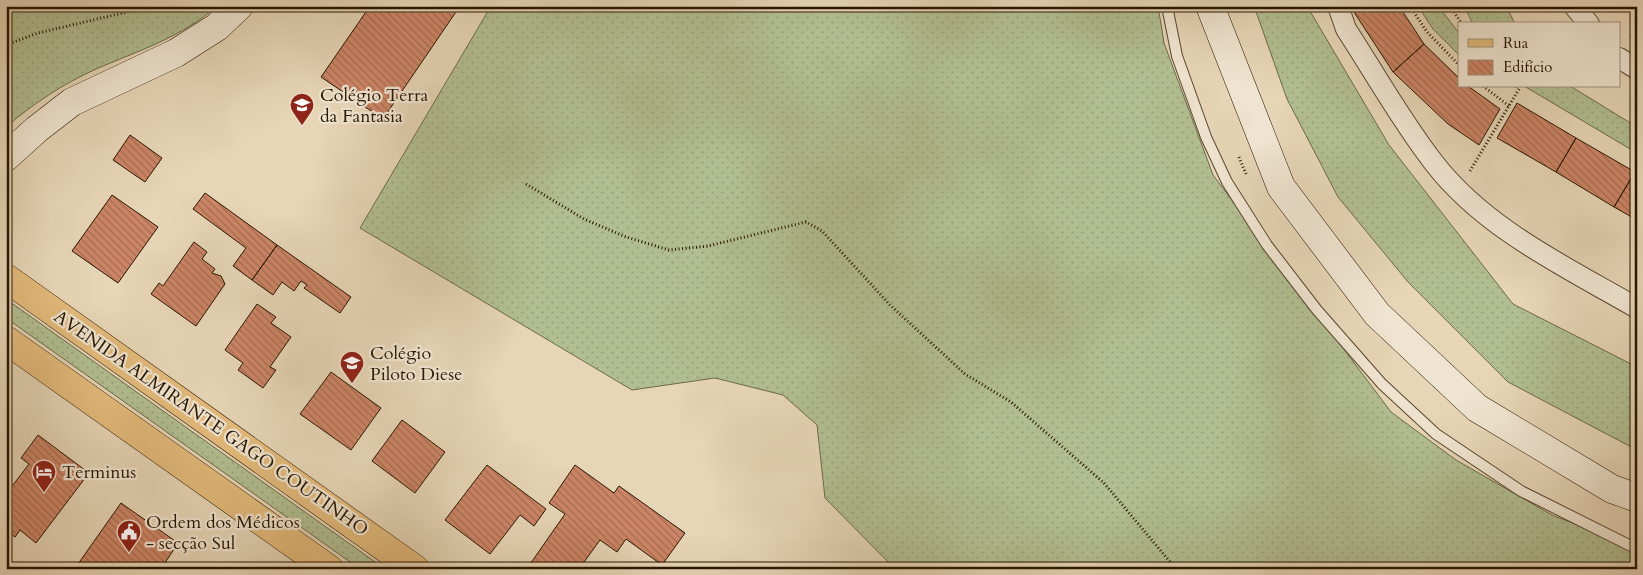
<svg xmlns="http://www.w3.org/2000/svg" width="1643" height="575" font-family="Cardo,serif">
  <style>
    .grass { fill: url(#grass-dots); stroke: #6c6a48 }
    .building { fill: url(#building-back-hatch); stroke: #281600 }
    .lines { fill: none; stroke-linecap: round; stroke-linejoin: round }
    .lane-casing { stroke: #58462e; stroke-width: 12 }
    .street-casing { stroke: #58462e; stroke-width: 22 }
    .secondary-casing { stroke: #281600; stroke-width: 29 }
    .primary-casing { stroke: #281600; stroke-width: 29 }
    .path { stroke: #281600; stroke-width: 3; stroke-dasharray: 1 2.5; stroke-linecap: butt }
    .lane { stroke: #efe4d0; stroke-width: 10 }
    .street { stroke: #efe4d0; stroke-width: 20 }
    .secondary { stroke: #efe4d0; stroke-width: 28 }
    .primary { stroke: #e3ba7b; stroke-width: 28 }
    .labels { text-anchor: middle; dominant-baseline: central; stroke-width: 4.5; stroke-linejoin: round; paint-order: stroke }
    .poi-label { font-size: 18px; fill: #281600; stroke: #efe4d0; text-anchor: start }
    .street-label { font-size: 18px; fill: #281600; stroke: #efe4d0 }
  </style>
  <defs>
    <pattern id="grass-dots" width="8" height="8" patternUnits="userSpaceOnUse" patternTransform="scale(1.25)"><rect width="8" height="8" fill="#b1be91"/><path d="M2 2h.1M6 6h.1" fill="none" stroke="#98a37b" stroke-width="1.8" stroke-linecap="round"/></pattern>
    <pattern id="building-back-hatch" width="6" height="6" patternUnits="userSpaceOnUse" patternTransform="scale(1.25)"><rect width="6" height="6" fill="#cc8566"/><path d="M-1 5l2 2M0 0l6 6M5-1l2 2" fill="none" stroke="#a66c52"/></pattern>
  </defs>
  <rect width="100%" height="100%" fill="#e6d5b6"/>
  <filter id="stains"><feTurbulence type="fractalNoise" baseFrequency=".004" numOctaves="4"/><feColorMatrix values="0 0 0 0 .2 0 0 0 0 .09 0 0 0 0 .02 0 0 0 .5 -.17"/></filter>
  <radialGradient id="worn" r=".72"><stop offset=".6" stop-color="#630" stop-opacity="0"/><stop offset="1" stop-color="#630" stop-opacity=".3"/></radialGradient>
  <!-- grass -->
  <path class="grass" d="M6 6H217C182 37 138 51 96 69 63 84 34 103 6 127Z
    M491 6H1158L1164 43 1213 175 1391 412 1456 460 1552 515 1637 548V569H895L825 498 817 425 783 395 715 378 632 390 360 228Z
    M1254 6H1307L1389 145 1513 304 1637 367V450L1508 382 1408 282 1338 197 1287 99Z
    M1418 6H1438L1459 33V55L1433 29Z
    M1464 6H1506L1515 24H1473Z
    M1524 86H1570L1637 127V153Z
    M6 299 385 569H360L6 318Z"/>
  <!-- building -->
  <path class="building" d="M370 6H460L383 119 321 77Z
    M1358 6H1399L1424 44 1393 72 1352 9Z
    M1424 44 1459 78V86H1468L1500 109 1479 145 1448 124 1393 72Z
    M1517 103 1576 138 1556 172 1497 138Z
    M130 135 162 158 145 182 113 160Z
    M1576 138 1635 172 1614 207 1556 172Z
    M1635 172 1637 174V220L1614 207Z
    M205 193 277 245 252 280 233 266 246 248 193 209Z
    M112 195 158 227 118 283 72 251Z
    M194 242 207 252 202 259 215 269 212 273 221 276 225 284 196 326 151 294 159 283 163 286Z
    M277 245 351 297 340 313 304 288 307 285 301 281 294 291 282 282 273 295 252 280Z
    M257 304 276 317 271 323 291 337 270 367 276 370 263 388 238 370 243 363 225 350Z
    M331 372 381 408 351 450 300 414Z
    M402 420 445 452 415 493 372 461Z
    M38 435 89 473 36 543 20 530 15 537 6 530V494L29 464 21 458Z
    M487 465 546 509 534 526 520 515 490 554 445 520Z
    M575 465 614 493 619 486 685 533 662 565 626 539 617 552 600 540 579 569 528 567 565 514 549 503Z
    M121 503 178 543 161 569H85L78 564Z"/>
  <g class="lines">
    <defs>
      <path id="lane" d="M1167 6 1177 56 1206 137 1227 182 1267 245 1317 310 1382 384 1436 434 1521 491 1637 549"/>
      <path id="street" d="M1338 6 1346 29C1374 72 1402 122 1434 163 1485 229 1566 267 1637 308
        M1574 6 1589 24
        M1619 58 1637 69"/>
      <path id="secondary" d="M1210 6 1281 187 1377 314 1477 408 1612 489 1637 498
        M6 157 37 129 72 102 176 53 217 27 239 6"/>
      <path id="primary" d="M6 278 415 569
        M6 340 329 569"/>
    </defs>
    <!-- lane casing -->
    <use href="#lane" class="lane-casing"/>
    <!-- street casing -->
    <use href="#street" class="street-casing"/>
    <!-- secondary casing -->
    <use href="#secondary" class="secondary-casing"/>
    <!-- primary casing -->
    <use href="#primary" class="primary-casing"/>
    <!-- path -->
    <path class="path" d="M1410 6 1427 32 1459 65
      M1450 6 1462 24
      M1631 38 1637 28
      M6 45 38 33 131 11 137 6
      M1483 86 1509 106
      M1239 157 1246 174
      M1470 171 1519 89 1516 86
      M526 184 584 219 626 237 669 250 708 246 806 222 822 231 890 305 965 374 1011 402 1104 483 1176 569"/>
    <!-- lane -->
    <use href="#lane" class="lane"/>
    <!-- street -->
    <use href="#street" class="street"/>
    <!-- secondary -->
    <use href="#secondary" class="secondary"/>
    <!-- primary -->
    <use href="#primary" class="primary"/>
  </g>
  <!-- icons -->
  <defs>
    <symbol id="school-pin" viewBox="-11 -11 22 30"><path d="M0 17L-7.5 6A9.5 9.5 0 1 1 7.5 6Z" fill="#8f2418" stroke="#efe4d0"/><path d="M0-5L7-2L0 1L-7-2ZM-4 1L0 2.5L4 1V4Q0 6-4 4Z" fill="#fff"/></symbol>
    <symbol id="hotel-pin" viewBox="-11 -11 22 30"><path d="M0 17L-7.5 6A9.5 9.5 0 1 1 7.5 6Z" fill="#8f2418" stroke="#efe4d0"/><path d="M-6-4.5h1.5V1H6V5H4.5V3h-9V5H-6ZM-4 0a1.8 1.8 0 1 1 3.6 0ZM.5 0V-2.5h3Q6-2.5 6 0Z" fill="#fff"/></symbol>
    <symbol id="civic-pin" viewBox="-11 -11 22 30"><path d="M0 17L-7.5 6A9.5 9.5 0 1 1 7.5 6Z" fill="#8f2418" stroke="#efe4d0"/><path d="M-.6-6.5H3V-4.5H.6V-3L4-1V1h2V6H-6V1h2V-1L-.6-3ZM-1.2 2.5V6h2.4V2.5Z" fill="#fff"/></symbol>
  </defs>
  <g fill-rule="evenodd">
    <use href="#school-pin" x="288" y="91" width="28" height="38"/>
    <use href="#school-pin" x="338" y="349" width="28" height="38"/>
    <use href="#hotel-pin" x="30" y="458" width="28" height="38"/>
    <use href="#civic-pin" x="115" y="518" width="28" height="38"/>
  </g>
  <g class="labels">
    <!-- poi labels -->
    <g class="poi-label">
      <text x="320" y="95">Colégio Terra<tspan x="320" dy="21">da Fantasia</tspan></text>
      <text x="370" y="353">Colégio<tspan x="370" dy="21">Piloto Diese</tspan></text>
      <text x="62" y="472">Terminus</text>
      <text x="146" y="522">Ordem dos Médicos<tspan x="146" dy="21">- secção Sul</tspan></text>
    </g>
    <!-- street labels -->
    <g class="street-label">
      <text transform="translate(211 423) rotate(35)">AVENIDA ALMIRANTE GAGO COUTINHO</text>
    </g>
  </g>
  <!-- margin -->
  <rect width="1643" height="575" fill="none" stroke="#e6d5b6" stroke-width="25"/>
  <rect x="8" y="8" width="1628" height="560" fill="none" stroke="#281600" stroke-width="2.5"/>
  <rect x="12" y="12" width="1618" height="550" fill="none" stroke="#281600"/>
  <!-- legend -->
  <rect x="1458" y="22" width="162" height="65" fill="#efe4d0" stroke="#9f927d"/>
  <rect x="1468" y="39" width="25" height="8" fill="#e3ba7b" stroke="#9f927d"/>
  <text x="1503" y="48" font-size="15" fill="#281600">Rua</text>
  <rect x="1468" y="60" width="25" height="15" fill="url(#building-back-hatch)" stroke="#9f927d"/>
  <text x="1503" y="72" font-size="15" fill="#281600">Edifício</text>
  <rect width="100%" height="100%" filter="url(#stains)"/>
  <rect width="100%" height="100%" fill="url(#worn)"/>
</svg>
